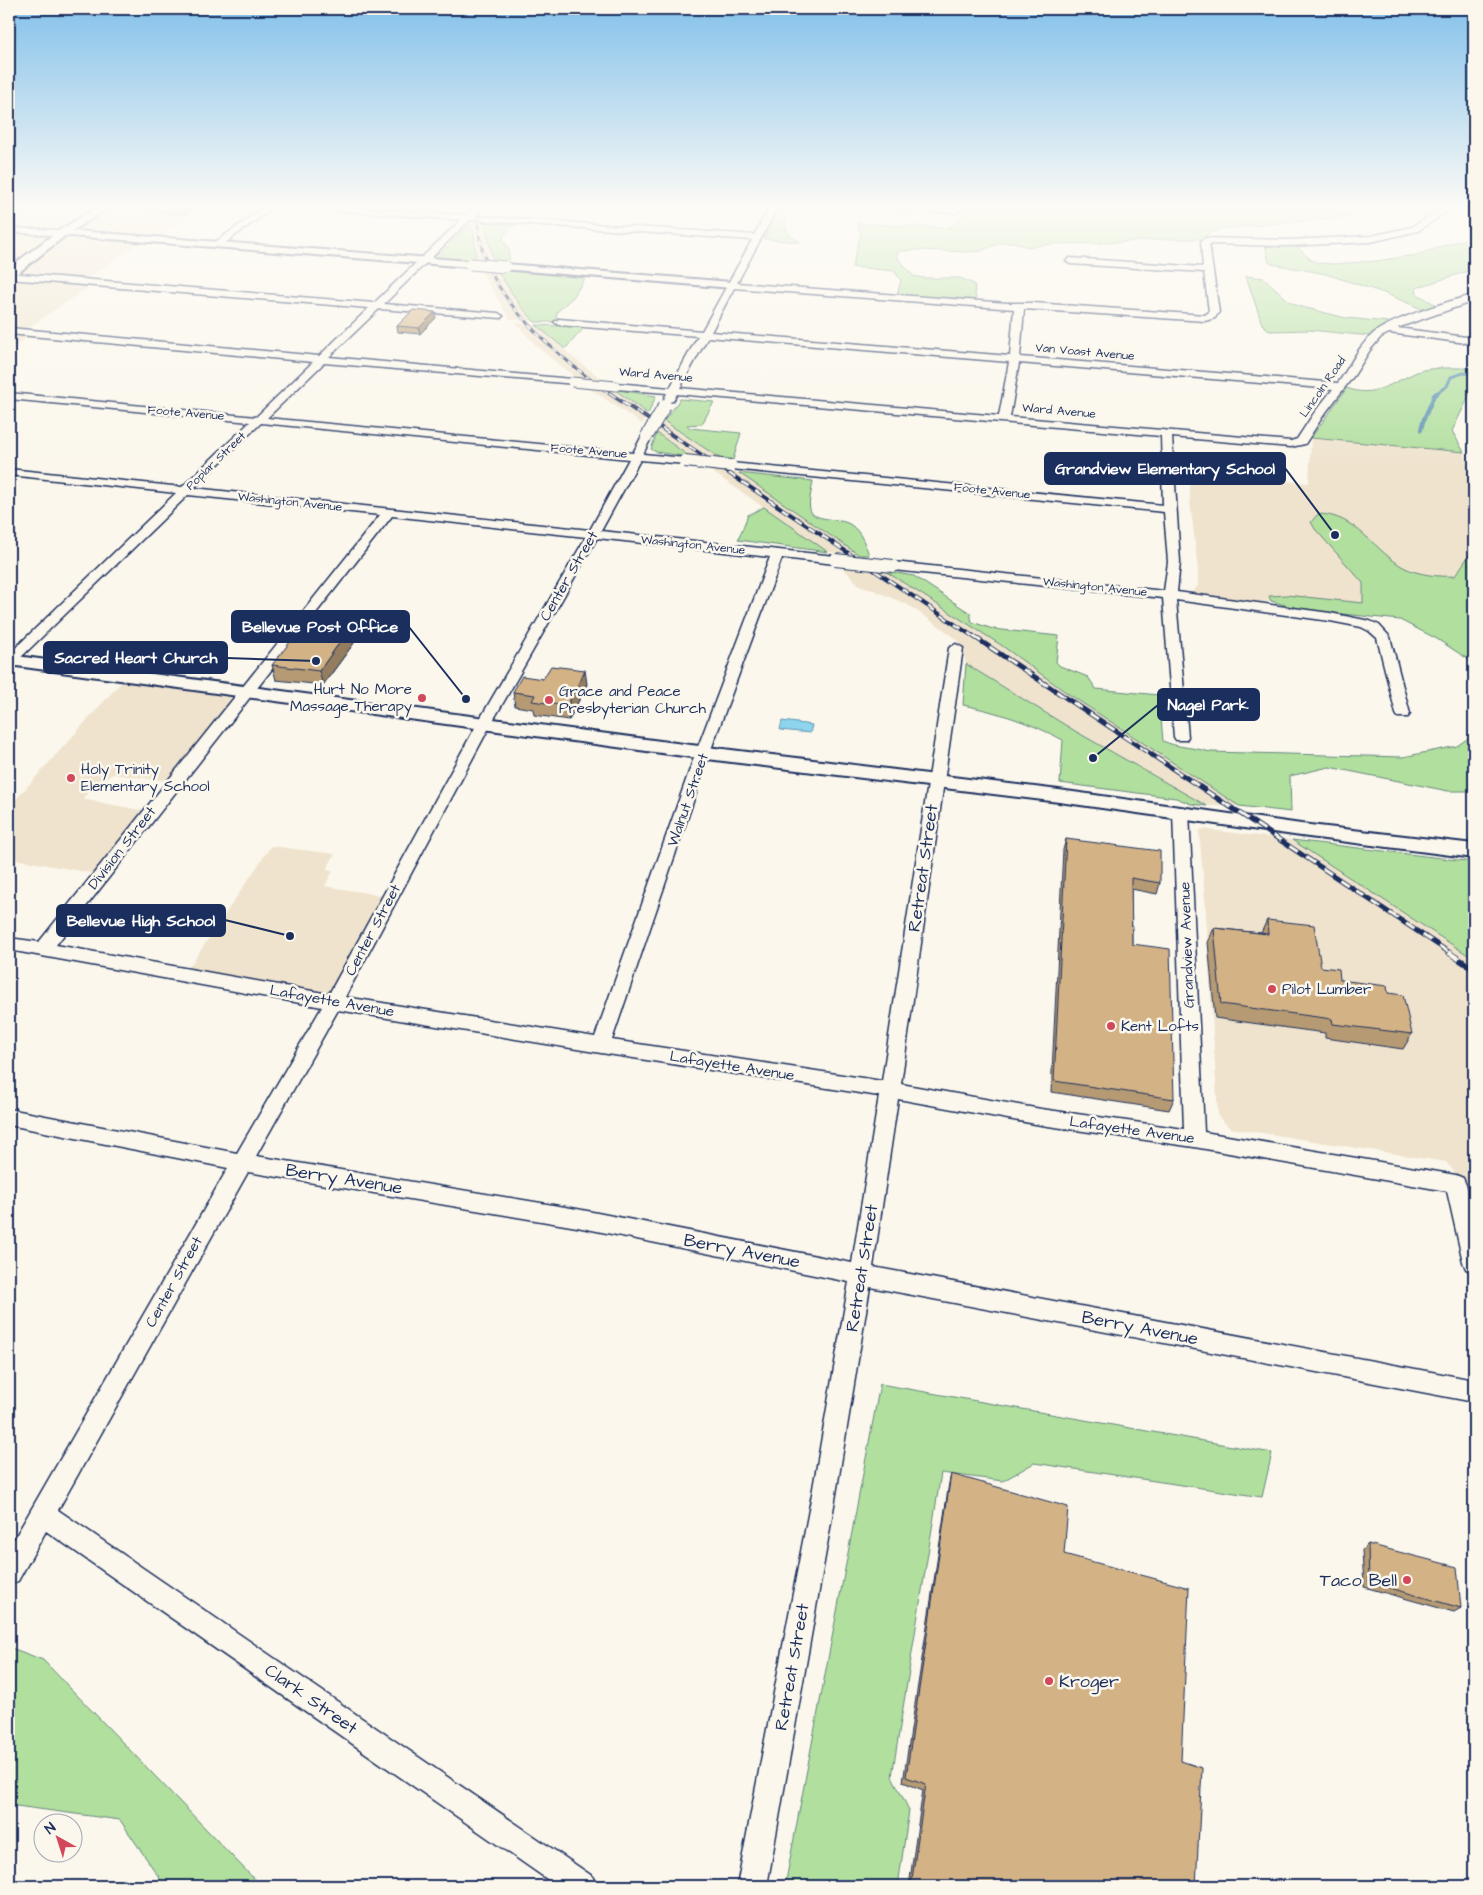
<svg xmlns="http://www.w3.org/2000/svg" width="1483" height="1895" font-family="'Architects Daughter',sans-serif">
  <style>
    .built { fill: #efe3cd }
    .green { fill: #b1df9e; stroke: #66877e }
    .water { fill: #8cd5ed; stroke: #5f93b4 }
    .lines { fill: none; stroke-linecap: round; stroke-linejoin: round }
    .stream-far1 { stroke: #5f93b4; stroke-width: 3 }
    .stream { stroke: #5f93b4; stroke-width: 4 }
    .minor-casing { stroke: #1b2f5e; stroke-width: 3 }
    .tertiary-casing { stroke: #1b2f5e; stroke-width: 4 }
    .secondary-casing { stroke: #1b2f5e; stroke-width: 4 }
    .minor { fill: #fbf7ec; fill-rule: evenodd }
    .tertiary { fill: #fbf7ec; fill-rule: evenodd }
    .secondary { fill: #fbf7ec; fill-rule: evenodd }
    .rail-far3-casing { stroke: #1b2f5e; stroke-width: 3 }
    .rail-far2-casing { stroke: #1b2f5e; stroke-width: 4 }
    .rail-far1-casing { stroke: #1b2f5e; stroke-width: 5 }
    .rail-casing { stroke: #1b2f5e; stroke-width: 6 }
    .rail-far3 { stroke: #fbf7ec; stroke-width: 2; stroke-dasharray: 5.5; stroke-linecap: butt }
    .rail-far2 { stroke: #fbf7ec; stroke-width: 2.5; stroke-dasharray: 8; stroke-linecap: butt }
    .rail-far1 { stroke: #fbf7ec; stroke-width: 3; stroke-dasharray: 10; stroke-linecap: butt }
    .rail { stroke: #fbf7ec; stroke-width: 4.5; stroke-dasharray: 13; stroke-linecap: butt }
    .minor-bridge-far1-casing { stroke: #1b2f5e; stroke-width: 11; stroke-linecap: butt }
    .minor-bridge-casing { stroke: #1b2f5e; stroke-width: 14; stroke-linecap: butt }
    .tertiary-bridge-casing { stroke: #1b2f5e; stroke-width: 13; stroke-linecap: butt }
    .minor-bridge-far1 { stroke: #fbf7ec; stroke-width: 9 }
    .minor-bridge { stroke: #fbf7ec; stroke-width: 12 }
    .tertiary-bridge { stroke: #fbf7ec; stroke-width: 11 }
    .wall { fill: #b59a73; stroke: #1b2f5e }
    .shaded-wall { fill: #947d5e; stroke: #1b2f5e }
    .building { fill: #d3b386; stroke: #1b2f5e }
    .poi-dot { fill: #d1495b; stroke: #fbf7ec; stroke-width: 2 }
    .labels { text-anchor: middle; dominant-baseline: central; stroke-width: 5; stroke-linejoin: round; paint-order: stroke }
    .far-street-label { font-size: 12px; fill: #1b2f5e; stroke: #fbf7ec }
    .street-label { font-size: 15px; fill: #1b2f5e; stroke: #fbf7ec }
    .poi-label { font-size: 15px; fill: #1b2f5e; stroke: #fbf7ec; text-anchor: start }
    .near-street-label { font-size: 18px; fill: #1b2f5e; stroke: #fbf7ec }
    .near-poi-label { font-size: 18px; fill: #1b2f5e; stroke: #fbf7ec; text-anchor: end }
    .leader { fill: none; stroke: #1b2f5e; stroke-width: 2 }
    .callout-dot { fill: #1b2f5e; stroke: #fbf7ec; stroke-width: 2 }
    .callout { fill: #1b2f5e; stroke: #1b2f5e; stroke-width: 2 }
    .callout-label { font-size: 16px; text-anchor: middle; font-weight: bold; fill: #fff }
  </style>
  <rect width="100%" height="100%" fill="#fbf7ec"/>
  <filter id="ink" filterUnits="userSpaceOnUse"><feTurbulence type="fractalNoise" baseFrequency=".02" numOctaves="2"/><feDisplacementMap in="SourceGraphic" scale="10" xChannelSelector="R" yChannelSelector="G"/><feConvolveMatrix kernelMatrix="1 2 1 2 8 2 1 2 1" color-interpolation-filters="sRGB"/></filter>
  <g filter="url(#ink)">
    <!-- built -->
    <path class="built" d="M30 207H203L155 240 145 239 82 282 93 284 22 332 33 333 9 350V219Z
      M490 222 487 223 494 263 476 262 474 234 470 224Z
      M479 268 497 270 520 305 535 322 510 319Z
      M516 323 536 325 571 356 602 379 575 377 537 347Z
      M586 386 614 389 648 414 642 424Z
      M664 421 678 429 721 459 690 457 657 433Z
      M1311 438 1464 452 1474 486V599L1363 588V603L1273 595 1270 597 1271 601 1253 603 1190 595 1198 586V571L1190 500V474L1309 483Z
      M707 468 739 473 859 555 828 552Z
      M842 567 885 571 1001 645 1067 693 1239 806H1207L1075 731 966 664 961 644 946 631 908 605 873 590 861 587Z
      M126 677 245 692 174 782 113 774 95 785 82 799 151 812 102 875 9 858V807Z
      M1202 829 1292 840 1474 959V1195L1446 1162 1230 1128 1218 1116 1205 898 1199 831Z
      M271 846 335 854 326 870 333 871 325 886 390 897 334 1002 184 975Z"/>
    <!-- green -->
    <path class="green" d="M780 207C792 223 776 229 800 242L764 239Z
      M964 207H1403L1341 217 1221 229 1207 234 1206 239H1168L1107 243 1054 244 1028 247 1013 242 1000 243 981 251 969 252 918 250 898 251V258L913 276 923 278H960L974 284 976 301 897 295 901 280 894 271 852 267 861 233 857 223 947 228C959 224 963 219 964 207Z
      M490 222 514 225 504 235 503 240 509 249V263H494L485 226Z
      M470 224 474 234 476 262 437 259V257Z
      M1474 236V269L1416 288 1417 294 1438 306 1424 310 1384 293 1326 274 1272 264 1269 262 1265 245H1295L1310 259 1318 263 1334 264 1376 261 1416 255Z
      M497 270 585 278 574 296 557 312 556 317 559 318 555 322H535L520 305Z
      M1246 276 1264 278 1290 302 1298 306 1346 318 1388 322 1370 336 1310 330 1270 331 1262 324Z
      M536 325C553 326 568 326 585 327L565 349Z
      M1440 368H1474V385L1471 387 1468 398 1452 431 1464 452 1311 438 1347 388C1374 399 1393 382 1417 372 1423 369 1432 369 1440 368Z
      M614 389 656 396 648 414Z
      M680 399 714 402 702 424 687 425 690 428 741 433 733 460 721 459 664 421Z
      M657 433 690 457 656 452 651 449Z
      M739 473 813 481C812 490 807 504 811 512 816 521 842 518 851 525 861 532 865 544 869 555H859Z
      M764 507 828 552 738 540 748 515Z
      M1318 514C1356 514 1375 552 1405 568 1420 575 1439 577 1455 576L1474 548V663L1437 639 1400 620 1324 612 1292 607 1271 601 1269 596 1286 595 1363 603V583L1315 529 1311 522Z
      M885 571 914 576 970 613 972 622 993 629 1059 636 1056 662 1060 666 1088 677 1096 689 1159 695 1163 741C1178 748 1194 747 1210 752L1403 757 1457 746 1474 734V791H1448L1329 767 1290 776 1291 812 1239 806 1067 693 1001 645Z
      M966 664 1075 731 1207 806 1191 804 1176 798 1060 783 1063 740C1031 723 998 712 963 705Z
      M1292 840 1474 862V959Z
      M880 1384 1272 1453 1262 1497 1034 1463 1003 1481 941 1473 892 1776 909 1810 898 1886H785Z
      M9 1647 43 1660 261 1886H165L120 1820 9 1805Z"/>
    <!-- water -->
    <path class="water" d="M782 721 812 725 810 733 780 730Z"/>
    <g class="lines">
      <!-- stream-far1 -->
      <path class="stream-far1" d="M1435 394 1447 386 1451 377 1463 373 1474 374"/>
      <!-- stream -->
      <path class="stream" d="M1421 430C1423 416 1430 408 1434 395L1437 393"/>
      <defs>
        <path id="minor" d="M25 207H34L9 221V216Z
          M265 207H274L221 246H215V242Z
          M312 207H344L466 215 475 207H483L475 216 754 235 770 207H778L737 283 1007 303H1033L1205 315 1209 312 1204 272 1070 264 1066 261 1070 258 1203 267 1201 241 1205 238 1287 240 1371 236 1412 227 1444 207H1453L1418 231 1371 242 1287 246 1209 244 1219 312 1215 318 1205 321 1024 309 1020 357 1338 383C1350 367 1358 346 1374 333 1391 319 1451 300 1474 295V301L1397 328 1474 338V344L1389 333 1381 337 1370 350 1355 374 1323 416 1305 444 1291 447 1172 437 1180 562 1177 592 1330 613 1370 621 1379 625 1390 637 1410 714 1408 717H1398L1396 714 1377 638 1369 631 1361 627 1330 621 1176 600 1188 737 1186 740H1176L1174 737 1163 598 893 570 887 566 893 562 1164 591 1168 562 1164 512 731 469 725 466 731 463 1163 505 1161 436 677 394 673 401 669 402 664 399 667 393 616 389 611 386 616 383 670 388 698 336 559 325 554 322 559 319 702 331 752 240 470 220 384 304 498 313 503 316 501 318 379 309 329 357 572 379 577 382 576 384 324 363 267 418 633 453 643 434 647 433 652 436 643 454 685 458 691 461 685 464 640 460 601 531 835 556 841 560 835 564 782 558 710 752 612 1040 882 1081 949 648 956 644 963 648 901 1084 1041 1109 1184 1129 1173 812 1175 808 1181 807 1187 808 1189 812 1204 1132 1456 1175 1463 1178C1477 1206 1476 1242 1474 1272L1466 1269 1463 1262 1447 1191 1194 1147 1041 1125 898 1099 873 1267 1474 1380V1402L870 1287 836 1494 767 1886H737L812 1494 849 1282 577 1227 248 1172 58 1510 592 1876 597 1886H557L46 1531 18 1581 9 1585V1548L228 1168 9 1125V1109L237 1153 322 1007 9 950V938L39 942 380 515 188 495 14 664 9 665V654L176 493 9 475V469L182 487 250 422 9 399V393L256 417 313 362 9 334V328L319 356 369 308 9 279V273L374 303 461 220 316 209ZM734 288 1014 309 1010 356 711 332ZM708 337 1009 362 999 416 680 388ZM1019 363 1333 389 1314 413 1297 439 1291 441 1010 417ZM261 423 629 459 590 530 194 488ZM392 516 586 537 477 724 329 994 56 945ZM597 538 770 557 696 752 595 1037 345 997 491 724ZM338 1010 601 1053 879 1096 852 1263 577 1209 256 1156Z
          M878 207 956 209 960 211 956 213 882 209Z
          M9 228 62 230 66 233 62 236 9 232Z"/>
        <path id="tertiary" d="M62 230 470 261 475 264 470 267 58 235 57 233Z
          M505 264 732 282 737 285 732 288 501 269 500 267Z
          M9 655 691 745 1059 790 1301 824 1474 844V858L1301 836 1059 802 691 757 9 665Z"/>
        <path id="secondary" d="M98 207H110L66 235 13 277 9 278V268L58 231Z"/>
      </defs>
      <!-- minor casing -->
      <use href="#minor" class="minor-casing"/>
      <!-- tertiary casing -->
      <use href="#tertiary" class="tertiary-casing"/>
      <!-- secondary casing -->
      <use href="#secondary" class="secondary-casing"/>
      <!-- minor -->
      <use href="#minor" class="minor"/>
      <!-- tertiary -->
      <use href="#tertiary" class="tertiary"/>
      <!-- secondary -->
      <use href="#secondary" class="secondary"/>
      <defs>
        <path id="rail-far3" d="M480 207C466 283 556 355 610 394"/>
        <path id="rail-far2" d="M609 393 974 637"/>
        <path id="rail-far1" d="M973 636 1450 953"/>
        <path id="rail" d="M1448 952 1474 969"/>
      </defs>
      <!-- rail-far3 casing -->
      <use href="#rail-far3" class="rail-far3-casing"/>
      <!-- rail-far2 casing -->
      <use href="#rail-far2" class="rail-far2-casing"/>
      <!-- rail-far1 casing -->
      <use href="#rail-far1" class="rail-far1-casing"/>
      <!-- rail casing -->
      <use href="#rail" class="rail-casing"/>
      <!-- rail-far3 -->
      <use href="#rail-far3" class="rail-far3"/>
      <!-- rail-far2 -->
      <use href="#rail-far2" class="rail-far2"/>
      <!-- rail-far1 -->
      <use href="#rail-far1" class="rail-far1"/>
      <!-- rail -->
      <use href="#rail" class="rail"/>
      <defs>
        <path id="minor-bridge-far1" d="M572 382 616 386"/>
        <path id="minor-bridge" d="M647 436 665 405
          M685 461 731 466
          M835 560 893 566"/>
        <path id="tertiary-bridge" d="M470 264 505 267"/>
      </defs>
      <!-- minor-bridge-far1 casing -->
      <use href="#minor-bridge-far1" class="minor-bridge-far1-casing"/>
      <!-- minor-bridge casing -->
      <use href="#minor-bridge" class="minor-bridge-casing"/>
      <!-- tertiary-bridge casing -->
      <use href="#tertiary-bridge" class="tertiary-bridge-casing"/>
      <!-- minor-bridge-far1 -->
      <use href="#minor-bridge-far1" class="minor-bridge-far1"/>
      <!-- minor-bridge -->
      <use href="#minor-bridge" class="minor-bridge"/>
      <!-- tertiary-bridge -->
      <use href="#tertiary-bridge" class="tertiary-bridge"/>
    </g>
    <!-- wall -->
    <path class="wall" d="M144 207H197L185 214 145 211Z
      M436 318 420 334 398 332 397 326Z
      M354 643 323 685 276 680 272 665Z
      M587 684 569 720 534 715 533 709 515 706 513 692Z
      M1066 839 1160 883 1157 894 1131 889 1132 944 1174 1099 1169 1110 1051 1092 1063 850Z
      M1267 920 1321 967 1340 980 1388 993 1412 1034 1403 1049 1325 1038V1033L1215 1018 1208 942 1214 928 1261 933Z
      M951 1474 1064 1554 1181 1761 1196 1886H909L923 1790 903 1782 949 1483Z
      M1368 1544 1461 1608 1454 1612 1364 1587 1362 1550Z"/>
    <!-- shaded-wall -->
    <path class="shaded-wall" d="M183 207H197L185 214Z
      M435 312 436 318 420 334 419 328Z
      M350 628 354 643 323 685 319 671Z
      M585 670 587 684 569 720 567 706Z"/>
    <!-- building -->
    <path class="building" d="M413 310 435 312 419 328 397 326Z
      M305 623 350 628 319 671 272 665Z
      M551 666 585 670 567 706 532 701 535 695 513 692 522 676 543 679Z
      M1066 839 1160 851V883L1131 878 1132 944 1170 949 1174 1099 1054 1081Z
      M1267 920 1314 925 1321 967 1339 969 1340 980 1387 986 1388 993 1403 995 1412 1034 1333 1024 1332 1019 1221 1004 1214 928 1268 934Z
      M951 1474 1068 1507 1064 1554 1189 1588 1181 1761 1202 1768 1196 1886H911L926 1784 906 1777Z
      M1368 1544 1457 1567 1461 1608 1369 1582Z"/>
  </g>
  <!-- sky -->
  <linearGradient id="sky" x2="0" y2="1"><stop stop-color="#83c1ea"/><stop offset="0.44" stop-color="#fdfbf6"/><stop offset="1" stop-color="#fdfbf6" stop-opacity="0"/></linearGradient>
  <rect width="1483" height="472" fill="url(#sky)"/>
  <!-- markers -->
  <g class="poi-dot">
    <circle cx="422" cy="698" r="5"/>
    <circle cx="549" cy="700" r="5"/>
    <circle cx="71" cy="778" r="5"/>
    <circle cx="1272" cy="989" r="5"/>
    <circle cx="1111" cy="1026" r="5"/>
    <circle cx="1407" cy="1580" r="5"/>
    <circle cx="1049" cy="1681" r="5"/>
  </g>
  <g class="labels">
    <!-- far-street labels -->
    <g class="far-street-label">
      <text transform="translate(1085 352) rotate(5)">Van Voast Avenue</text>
      <text transform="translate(656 375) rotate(5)">Ward Avenue</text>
      <text transform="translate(1323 387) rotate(-55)">Lincoln Road</text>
      <text transform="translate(1059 411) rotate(5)">Ward Avenue</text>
      <text transform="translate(186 413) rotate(5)">Foote Avenue</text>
      <text transform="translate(589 451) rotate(5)">Foote Avenue</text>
      <text transform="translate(216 461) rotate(-44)">Poplar Street</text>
      <text transform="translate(992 491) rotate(6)">Foote Avenue</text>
      <text transform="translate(290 502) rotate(6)">Washington Avenue</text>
      <text transform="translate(693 545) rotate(6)">Washington Avenue</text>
      <text transform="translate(1095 587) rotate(6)">Washington Avenue</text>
    </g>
    <!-- street labels -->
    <g class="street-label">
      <text transform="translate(569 576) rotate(-60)">Center Street</text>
      <text transform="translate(688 800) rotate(-71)">Walnut Street</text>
      <text transform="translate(122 848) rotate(-52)">Division Street</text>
      <text transform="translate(373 930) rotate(-62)">Center Street</text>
      <text transform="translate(1187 945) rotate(-92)">Grandview Avenue</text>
      <text transform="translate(332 1001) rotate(10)">Lafayette Avenue</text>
      <text transform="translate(732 1066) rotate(9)">Lafayette Avenue</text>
      <text transform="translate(1132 1130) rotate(8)">Lafayette Avenue</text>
      <text transform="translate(174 1282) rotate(-61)">Center Street</text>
    </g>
    <!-- poi labels -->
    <g class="poi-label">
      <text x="412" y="689" text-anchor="end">Hurt No More<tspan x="412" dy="17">Massage Therapy</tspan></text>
      <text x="559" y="691">Grace and Peace<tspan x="559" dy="17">Presbyterian Church</tspan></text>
      <text x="81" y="769">Holy Trinity<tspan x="81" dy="17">Elementary School</tspan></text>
      <text x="1282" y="989">Pilot Lumber</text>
      <text x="1121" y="1026">Kent Lofts</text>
    </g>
    <!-- near-street labels -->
    <g class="near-street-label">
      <text transform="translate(923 868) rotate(-82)">Retreat Street</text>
      <text transform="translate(344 1179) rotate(9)">Berry Avenue</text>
      <text transform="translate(742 1251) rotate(11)">Berry Avenue</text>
      <text transform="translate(862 1268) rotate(-81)">Retreat Street</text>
      <text transform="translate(1140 1328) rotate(11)">Berry Avenue</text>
      <text transform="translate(792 1667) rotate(-80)">Retreat Street</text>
      <text transform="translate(311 1699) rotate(35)">Clark Street</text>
    </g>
    <!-- near-poi labels -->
    <g class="near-poi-label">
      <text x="1397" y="1580">Taco Bell</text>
      <text x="1059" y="1681" text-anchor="start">Kroger</text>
    </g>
  </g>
  <!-- callouts -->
  <path class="leader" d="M1335 535L1285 468M466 699L409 627M316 661L227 658M1093 758L1158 705M290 936L225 920"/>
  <g class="callout-dot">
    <circle cx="1335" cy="535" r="5"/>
    <circle cx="466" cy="699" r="5"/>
    <circle cx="316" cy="661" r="5"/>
    <circle cx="1093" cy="758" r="5"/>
    <circle cx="290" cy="936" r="5"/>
  </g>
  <g class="callout">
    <rect x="1045" y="453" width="240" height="31" rx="5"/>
    <rect x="232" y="611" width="177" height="31" rx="5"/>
    <rect x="44" y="642" width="183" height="31" rx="5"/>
    <rect x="1158" y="689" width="101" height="31" rx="5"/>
    <rect x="57" y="905" width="168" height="31" rx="5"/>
  </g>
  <g class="callout-label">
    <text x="1165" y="474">Grandview Elementary School</text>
    <text x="320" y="632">Bellevue Post Office</text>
    <text x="136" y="663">Sacred Heart Church</text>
    <text x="1208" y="710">Nagel Park</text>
    <text x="141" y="926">Bellevue High School</text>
  </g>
  <!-- margin -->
  <rect width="1483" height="1895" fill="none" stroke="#fbf7ec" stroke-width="30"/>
  <rect x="15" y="15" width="1453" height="1865" fill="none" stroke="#1b2f5e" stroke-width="2" filter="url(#ink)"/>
  <!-- north arrow -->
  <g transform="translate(58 1838) rotate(321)"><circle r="24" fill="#fbf7ec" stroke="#a1a7b3"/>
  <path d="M0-4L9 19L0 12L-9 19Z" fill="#d1495b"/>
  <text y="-8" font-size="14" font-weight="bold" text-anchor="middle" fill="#1b2f5e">N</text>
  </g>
</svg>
